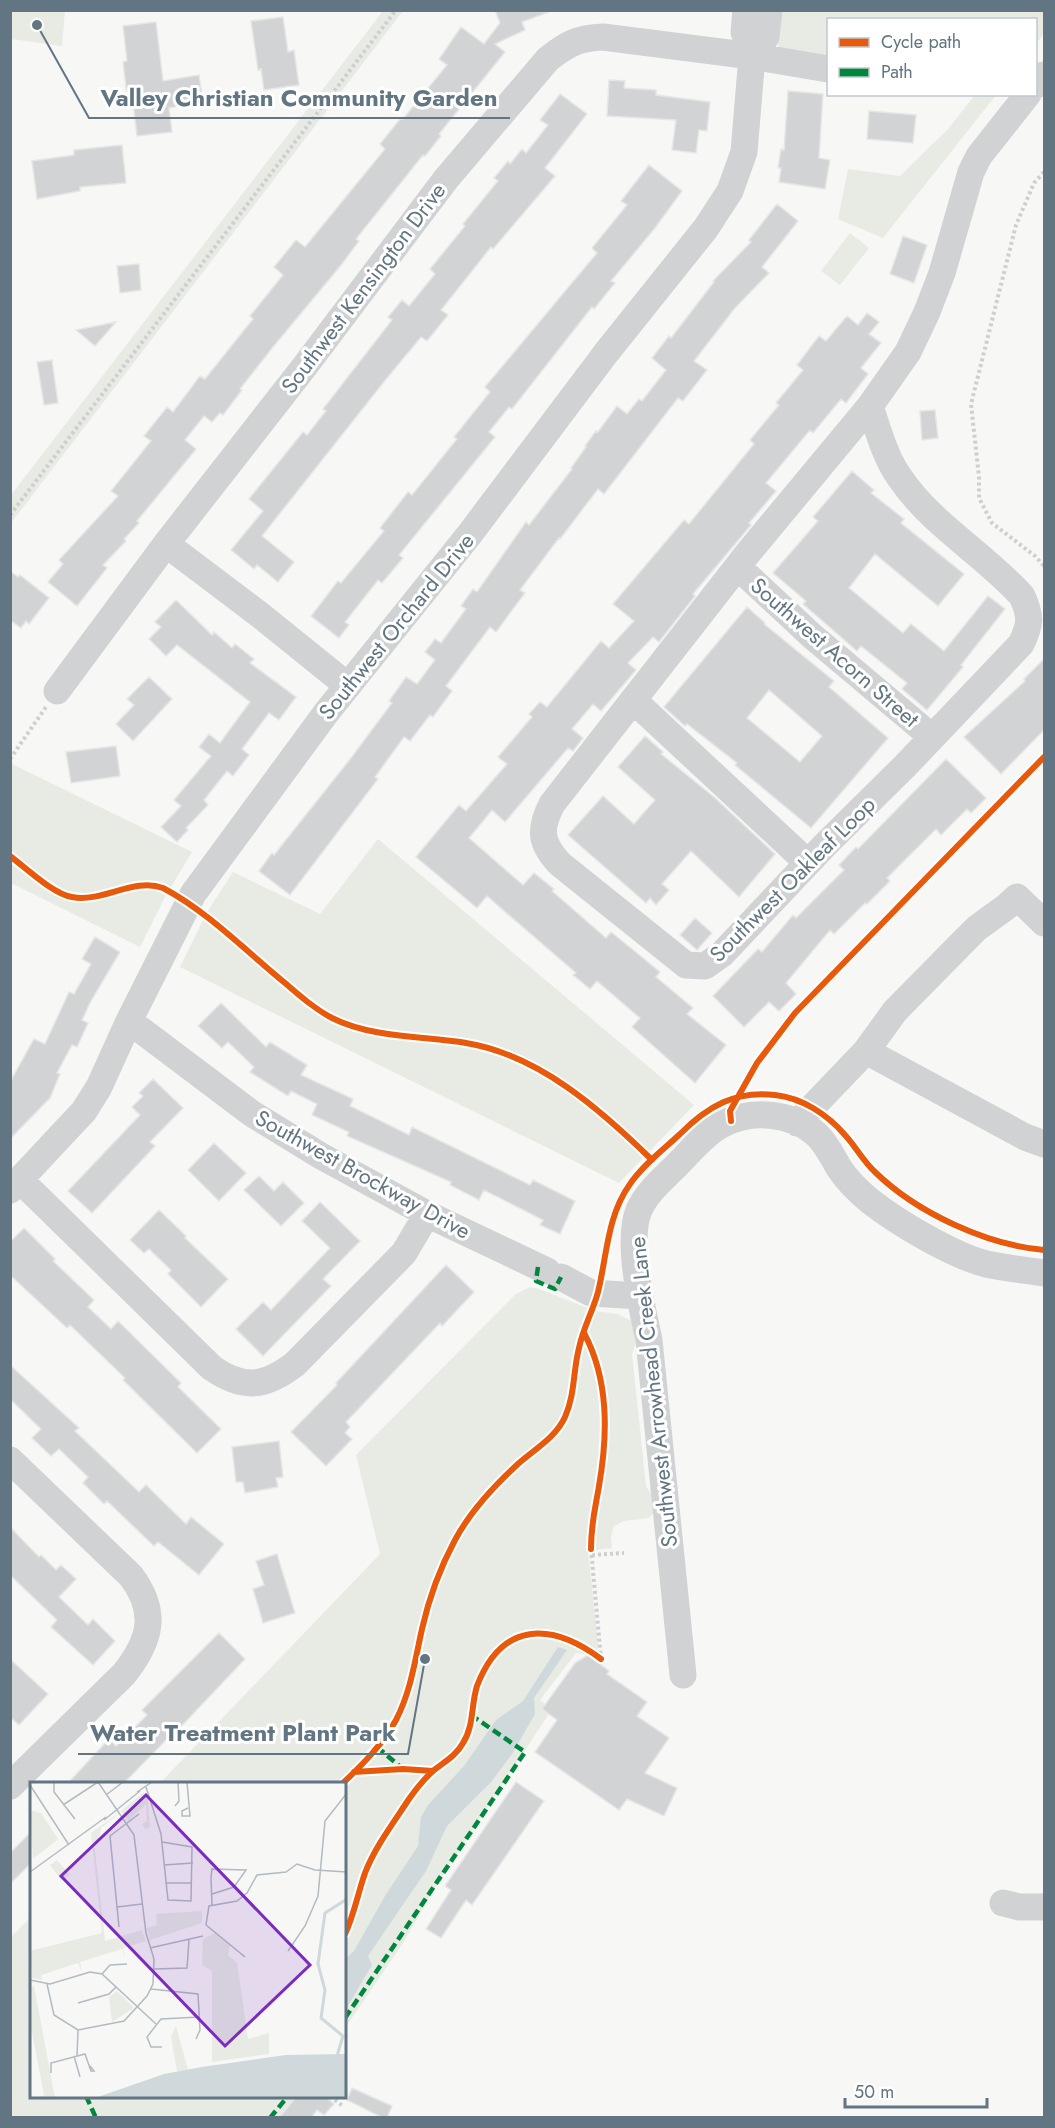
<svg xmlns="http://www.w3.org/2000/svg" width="1055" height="2128" font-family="Jost,sans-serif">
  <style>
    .green { fill: #e7ebe4 }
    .water { fill: #cfd8db }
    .building { fill: #d2d3d4; stroke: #e6e6e6; stroke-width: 1.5; fill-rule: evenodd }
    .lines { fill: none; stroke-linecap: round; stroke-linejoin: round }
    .path { stroke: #cdcfd0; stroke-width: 4; stroke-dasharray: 3 3; stroke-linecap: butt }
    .minor { stroke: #d1d2d3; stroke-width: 27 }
    .quiet { stroke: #00873e; stroke-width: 4.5; stroke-dasharray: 9 4.5; stroke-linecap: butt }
    .cycleway-casing { stroke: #fff; stroke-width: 10 }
    .cycleway { stroke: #e8590c; stroke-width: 6 }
    .labels { text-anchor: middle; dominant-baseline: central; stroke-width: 6; stroke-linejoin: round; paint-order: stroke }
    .street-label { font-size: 22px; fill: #617583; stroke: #fff }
    .inset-river { fill: none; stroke: #cfd8db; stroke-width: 3 }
    .inset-road { fill: none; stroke: #b2bbc1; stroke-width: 1.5 }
    .view { fill: #7b2cbf; fill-opacity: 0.15; stroke: #7b2cbf; stroke-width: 3 }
    .inset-edge { fill: none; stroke: #617583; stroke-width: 3 }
    .leader { fill: none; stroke: #617583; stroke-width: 2 }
    .callout-dot { fill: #617583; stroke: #fff; stroke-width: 2 }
    .callout-label { font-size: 24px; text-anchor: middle; font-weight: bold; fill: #617583; stroke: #fff; stroke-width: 6; stroke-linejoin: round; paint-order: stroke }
  </style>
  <rect width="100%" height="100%" fill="#f7f7f6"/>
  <!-- green -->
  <path class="green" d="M11 10 65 11 62 46 11 39Z
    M383 11H403L11 523V495Z
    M782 11H1044V33L1036 44V20H828V62L777 56Z
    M975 95H996L883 238 838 219 848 169 900 176 948 129Z
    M850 233 869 248 840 285 821 271Z
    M10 763 192 852 165 897 140 947 11 883Z
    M378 839 694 1105 619 1183 180 967 207 912 233 872 320 914Z
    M530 1287 539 1289 595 1311 618 1314 633 1322 637 1340 632 1354 646 1486 654 1499 655 1511 649 1518 624 1521 614 1526 611 1537 612 1548 588 1551 598 1643 597 1662 588 1655 576 1653 540 1700 552 1709 441 1878 403 1943 345 2028V1783H160L380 1554 356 1455 516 1294Z
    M31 1917 32 2096 297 2097 280 2117H11L10 1938Z"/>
  <!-- water -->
  <path class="water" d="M558 1647 567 1650 534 1698 535 1714 512 1754 491 1782 447 1826 426 1871 368 1956 372 1965 345 2011V1959L354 1951 385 1896 418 1846 421 1817 428 1805 464 1766 496 1720 523 1701Z"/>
  <!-- building -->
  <path class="building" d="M495 10 549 12 522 22 525 30 495 44 505 52 439 134 441 136 425 156 423 155 356 239 359 241 342 264 273 347 240 389 242 390 223 415 220 413 212 422 204 416 185 440 196 449 137 521 139 523 124 539 126 541 103 565 107 568 77 606 48 582 63 564 59 560 118 496 111 491 151 441 144 436 167 407 173 412 200 376 205 379 253 319 250 316 283 275 274 267 296 240 305 247 385 149 380 144 401 118 403 119 447 65 439 59 461 27 484 44 500 23Z
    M283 17 288 52 294 50 299 85 264 90 261 69 258 70 251 21Z
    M156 22 163 81 199 75 203 102 169 108 172 132 137 136 132 95 127 96 123 62 127 61 123 26Z
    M609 80 625 81 624 88 656 90V95L710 102 707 131 699 130 696 153 672 150 676 120 607 116Z
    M788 91 823 94 819 158 830 160 825 189 779 182 781 168H778L781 149 784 150Z
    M560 94 587 114 545 168 555 176 493 249 491 247 441 310 448 315 427 341 421 337 383 383 262 536 294 562 278 582 257 565 254 569 231 550 263 511 249 499 303 432 307 435 326 411 323 409 392 320 388 317 402 300 409 306 435 274 430 269 465 226 463 224 498 181 494 178 508 161 510 164 522 149 526 153 548 125 540 120Z
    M869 111 916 115 913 143 867 139Z
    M122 145 126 183 80 187V191L37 199 32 161 74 155V150Z
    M649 165 682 191 655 228 611 281 615 283 594 309 592 307 512 409 509 407 489 432 495 437 399 555 403 558 382 583 378 580 345 622 349 625 339 638 311 616 338 581 341 583 384 531 380 528 408 492 412 495 457 439 454 437 490 392 485 387 597 253 592 248 627 205 621 201Z
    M777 204 798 221 762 267 769 273 735 308 694 361 707 370 683 401 678 398 604 494 598 489 560 539 559 538 520 590 525 593 496 632 490 627 446 686 452 691 433 717 430 715 410 741 404 737 375 777 378 779 290 895 259 871 272 853 274 855 351 758 392 703 389 701 406 677 417 684 435 660 425 652 435 639 441 643 466 609 461 606 473 589 477 592 526 522 529 525 572 469 571 468 586 447 585 446 596 431 598 432 617 406 627 414 639 399 642 401 666 370 652 358 669 336 671 338 714 282 713 281 751 242 749 240Z
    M903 236 927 245 914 283 890 274Z
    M139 264 141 290 120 293 117 266Z
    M867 313 879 322 869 334 881 343 861 368 868 374 846 403 841 399 813 433 810 430 766 483 776 491 749 523 751 525 693 594 695 596 659 642 653 637 628 663 636 670 601 711 593 704 572 729 583 738 573 751 568 748 505 822 492 810 469 838 523 885 534 873 554 889 552 891 606 938 611 932 637 953 660 972 656 977 693 1008 687 1014 726 1045 695 1083 632 1027 640 1018 597 981 590 989 573 975 576 973 487 896 477 908 416 857 459 805 466 811 507 764 498 757 532 717 529 714 540 702 547 707 601 641 609 648 634 621 613 604 684 520 689 524 754 444 750 440 779 405 776 403 803 370 797 365 819 336 826 341 847 316 858 325Z
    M116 322 95 346 76 330Z
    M52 360 58 403 44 405 37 362Z
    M935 410 938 438 922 440 920 411Z
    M852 471 874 490 871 493 904 519 901 523 964 574 938 606 875 554 849 588 903 633 911 624 944 651 988 596 1005 609 961 665 963 667 927 710 902 689 907 683 861 646 857 651 803 604 806 601 773 573 818 521 813 517Z
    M10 571 18 577 20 575 49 598 29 624 26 621 21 628 10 620Z
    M176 600 212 635 214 632 232 648 235 644 254 659 250 663 296 697 279 720 269 713 242 749 249 755 233 776 227 771 204 800 208 805 186 828 188 830 177 842 161 827 181 806 174 800 211 756 199 747 209 734 220 743 250 702 177 645 166 656 149 639 161 627 155 622Z
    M747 607 765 623 764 624 834 681 829 687 888 738 811 828 735 765 737 763 687 724 685 726 664 707ZM769 690 822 736 800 762 747 718Z
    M1044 659V730L1001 774 964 737 1025 681 1024 679Z
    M149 677 172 699 133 741 116 724 134 705 127 699Z
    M645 736 663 752 661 754 714 797 775 854 739 897 691 851 662 884 669 890 656 905 650 898 646 903 568 835 603 796 634 824 655 800 618 767Z
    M116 746 120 776 71 783 66 752Z
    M946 759 986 798 971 813 967 809 941 835 936 829 887 878 890 881 867 904 865 903 834 934 830 930 786 983 796 994 779 1011 769 1002 744 1027 713 996 758 949 762 952 793 915 796 918 844 870 839 865 856 847 858 849Z
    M695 918 712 933 697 950 680 935Z
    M95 937 120 952 91 1001 82 1020 88 1023 77 1047 72 1045 57 1073 60 1074 50 1098 10 1139V1082L34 1039 45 1044 69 992 74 994 91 964 82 959Z
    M221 1003 266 1047 270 1042 307 1065 301 1075 353 1099 350 1106 409 1135 412 1127 530 1185 533 1180 575 1201 560 1234 540 1225 543 1220 484 1190 479 1200 450 1185 451 1182 347 1136 349 1132 312 1115 317 1104 291 1091 288 1096 250 1072 254 1067 228 1042 222 1048 198 1026Z
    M153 1079 183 1108 150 1142 155 1146 92 1213 68 1191 140 1115 132 1107 143 1096 139 1093Z
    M214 1143 246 1173 219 1201 188 1170Z
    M259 1176 274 1191 283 1182 304 1203 281 1226 244 1190Z
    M320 1202 360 1241 323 1279 331 1286 263 1356 236 1329 263 1302 271 1310 330 1248 302 1221Z
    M159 1210 186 1236 185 1238 228 1279 201 1307 168 1274 171 1270 149 1249 144 1253 130 1240Z
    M24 1228 55 1259 53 1261 94 1300 88 1307 111 1329 118 1321 181 1383 178 1387 221 1429 197 1453 123 1380 125 1378 70 1325 67 1328 10 1275V1242Z
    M446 1265 474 1292 442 1326 440 1323 346 1422 350 1427 345 1433 352 1439 326 1466 291 1432 337 1385 336 1383Z
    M10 1365 79 1428 75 1431 139 1492 146 1485 186 1524 191 1517 224 1544 199 1575 158 1542 154 1546 107 1501 104 1504 83 1483 88 1477 59 1449 51 1456 32 1438 41 1429 10 1399Z
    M279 1441 283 1477 276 1478 278 1487 245 1493 243 1482H236L232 1447Z
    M10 1527 39 1557 41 1555 56 1570 61 1565 76 1579 59 1597 88 1625 93 1619 115 1641 93 1665 51 1627 57 1620 10 1575Z
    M277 1554 295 1613 263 1623 253 1589 264 1585 256 1561Z
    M219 1633 245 1659 174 1734 173 1733 124 1783H68L109 1739 116 1746 147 1715 142 1710Z
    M588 1655 609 1671 607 1674 647 1702 637 1716 669 1738 645 1773 677 1788 664 1816 627 1799 619 1810 535 1752 557 1720 542 1709 575 1663Z
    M10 1659 48 1694 19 1725 10 1717Z
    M516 1782 544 1801 472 1905 466 1900 441 1938 426 1929 451 1890 445 1886Z
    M32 1831V1862L10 1884V1853Z
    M352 2088 392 2106 387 2118H383L347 2100Z
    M296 2097H328L327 2098 334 2104 324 2115 317 2110 311 2118H279Z"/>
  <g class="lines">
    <!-- path -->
    <path class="path" d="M1044 172 1034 183 1016 225 971 404 979 477V498L992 523 1035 556 1044 566
      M10 515 396 10
      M10 759 46 707
      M591 1549 601 1659
      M592 1555 624 1553
      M330 2096 344 2107"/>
    <!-- minor -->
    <path class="minor" d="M752 56 766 37 769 10
      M1036 85 1044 75
      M870 406C878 430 885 457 900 478 932 525 984 554 1022 596 1031 616 1031 624 1021 644L904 767 825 845 722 954 705 966 686 965 560 864C540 843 539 829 552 804L748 553 870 406 908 352 927 312 942 273 971 172 979 156 1028 94
      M166 544 260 615 348 686
      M738 567 812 636 932 737
      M57 691 166 544 305 366 446 179 548 59C567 44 578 38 603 37L752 56 828 69
      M633 700 808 863
      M129 1021 251 1113 321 1156 427 1214 547 1271
      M866 1051 1025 1137 1044 1144
      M797 1123 866 1051 895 1011 964 941 977 928 1006 907 1017 897 1044 923
      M21 1181 212 1368C244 1390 265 1387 295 1364L404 1253 427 1214
      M10 1190 84 1111 99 1087 129 1021 193 894 326 713 469 535 606 353 706 228 730 191 744 152 752 56 744 32 746 10
      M561 1277 591 1293 640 1296
      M10 1460 131 1576C158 1612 151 1640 124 1674L10 1786
      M683 1675 649 1340C642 1308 626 1240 639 1210 647 1192 664 1178 677 1165 691 1151 704 1134 721 1125 750 1109 791 1112 816 1134 826 1143 832 1156 839 1168 847 1180 859 1192 870 1201 898 1223 952 1255 986 1264 1005 1268 1025 1270 1044 1273
      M1003 1903 1019 1907H1044"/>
    <!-- quiet -->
    <path class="quiet" d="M538 1267 536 1281 555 1289 561 1277
      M377 1747 403 1769
      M345 2018 525 1752 471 1715
      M86 2096 96 2118
      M270 2118 288 2096"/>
    <defs>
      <path id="cycleway" d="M10 856C26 868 53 894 72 897 102 903 134 877 163 888 207 911 247 952 285 983 300 996 315 1009 332 1018 372 1038 423 1036 466 1043 539 1055 601 1110 652 1160
        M731 1121 730 1111 757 1063 795 1013 1044 757
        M584 1333C609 1380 608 1434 599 1486 595 1510 591 1523 591 1549
        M354 1772 403 1769 433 1771
        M343 1783C363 1764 383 1744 396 1720 411 1691 415 1660 422 1629 429 1598 440 1568 455 1540 471 1510 495 1485 519 1463 535 1449 556 1437 565 1417 575 1395 573 1371 579 1348 583 1328 593 1311 598 1292 607 1256 607 1216 630 1184 643 1165 663 1150 680 1134 707 1107 735 1090 775 1095 802 1098 827 1114 845 1135 856 1147 863 1161 875 1172 917 1213 987 1245 1044 1250
        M345 1934C354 1915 358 1893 365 1873 375 1847 394 1822 409 1799 416 1789 424 1779 433 1771 444 1762 456 1756 463 1743 474 1726 471 1705 477 1686 502 1621 551 1622 601 1659"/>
    </defs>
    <!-- cycleway casing -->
    <use href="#cycleway" class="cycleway-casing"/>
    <!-- cycleway -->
    <use href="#cycleway" class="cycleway"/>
  </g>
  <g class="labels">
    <!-- street labels -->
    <g class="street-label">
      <text transform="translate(363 288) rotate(-53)">Southwest Kensington Drive</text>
      <text transform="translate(396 626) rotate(-51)">Southwest Orchard Drive</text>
      <text transform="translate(835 652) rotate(41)">Southwest Acorn Street</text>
      <text transform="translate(792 879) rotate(-45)">Southwest Oakleaf Loop</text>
      <text transform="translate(363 1174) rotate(29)">Southwest Brockway Drive</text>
      <text transform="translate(653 1392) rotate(-96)">Southwest Arrowhead Creek Lane</text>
    </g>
  </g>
  <!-- overview -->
  <g transform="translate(30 1782)">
    <rect width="316" height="316" fill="#f7f7f6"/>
    <path d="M113 11H117L120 45 115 47 112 42 117 39 116 22 98 39 91 29ZM0 28 11 31 28 57 3 77ZM86 33 91 41 86 34 71 46 68 60H64L75 159 112 148 116 159 93 166 95 177 92 167 50 180 52 190 48 181 11 193 12 198 2 196 0 169 72 151 61 51ZM27 78 40 93 32 99 20 83ZM172 129V141L120 158 117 146 127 143 126 132ZM185 151 200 164 198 173 207 181 218 257 239 251V272L182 280V189L172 183 173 157ZM4 204 25 316H9L14 313 0 240V205ZM87 209 104 226 82 240 79 215ZM146 244 158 288 147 289 141 255Z" fill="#e7ebe4"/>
    <path d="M316 272V316H65L134 292 172 285 256 273Z" fill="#cfd8db"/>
    <path class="inset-river" d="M307 274 313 254 291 236 295 208 288 182 295 131 317 117"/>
    <path class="inset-road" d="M24 0V10L45 37M157 0 160 34H152V29L158 26M0 3 39 63M116 5 131 52 138 118 161 119 162 65 132 60M107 10 122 0M76 13 93 0M33 23 68 0M145 24 149 19 148 0M74 38 110 9M134 83 163 81M0 90 76 35M136 101H162M182 123 181 95 182 87 216 88 204 105 182 112M87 125 112 122M89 145 80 54 109 32M120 166 173 154M258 169 275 144 288 114 295 39 317 11M215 175 176 143 179 124 207 119 217 111 227 93 256 90 267 82 285 88 317 90M124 187 157 186 159 158M72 192 80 183 97 182M0 198 20 202 60 190 72 192 126 242M17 202 24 233 48 248 94 239 117 214 123 202 124 177 116 151 104 53 68 0M121 207 168 212 170 248 166 257M48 221 79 212 86 205M132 265H121L117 255 131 237 170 235M44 274 50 295M47 274 48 248M21 291V281L55 272 61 289H64L60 284"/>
    <path class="view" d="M116 13 280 183 195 264 31 94Z"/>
    <rect width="316" height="316" class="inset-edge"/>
  </g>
  <!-- callouts -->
  <path class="leader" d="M37 25L89 118H510M425 1659L408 1754H78"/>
  <g class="callout-dot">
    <circle cx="37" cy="25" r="6"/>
    <circle cx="425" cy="1659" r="6"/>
  </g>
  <g class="callout-label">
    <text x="299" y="106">Valley Christian Community Garden</text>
    <text x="243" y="1741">Water Treatment Plant Park</text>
  </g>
  <!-- border -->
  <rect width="1055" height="2128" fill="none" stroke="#617583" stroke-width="24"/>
  <!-- legend -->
  <rect x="827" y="18" width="210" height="78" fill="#ffffff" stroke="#c0c8cd" stroke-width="1.5"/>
  <rect x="839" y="38" width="30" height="9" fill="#e8590c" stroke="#c0c8cd" stroke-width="1.5"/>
  <text x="881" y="48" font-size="18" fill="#617583">Cycle path</text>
  <rect x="839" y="68" width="30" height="9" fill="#00873e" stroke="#c0c8cd" stroke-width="1.5"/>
  <text x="881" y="78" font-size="18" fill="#617583">Path</text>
  <!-- scale -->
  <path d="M845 2098v9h142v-9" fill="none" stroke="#617583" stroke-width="3"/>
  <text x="854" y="2098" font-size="18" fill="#617583" stroke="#ffffff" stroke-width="4.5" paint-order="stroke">50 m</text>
</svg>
